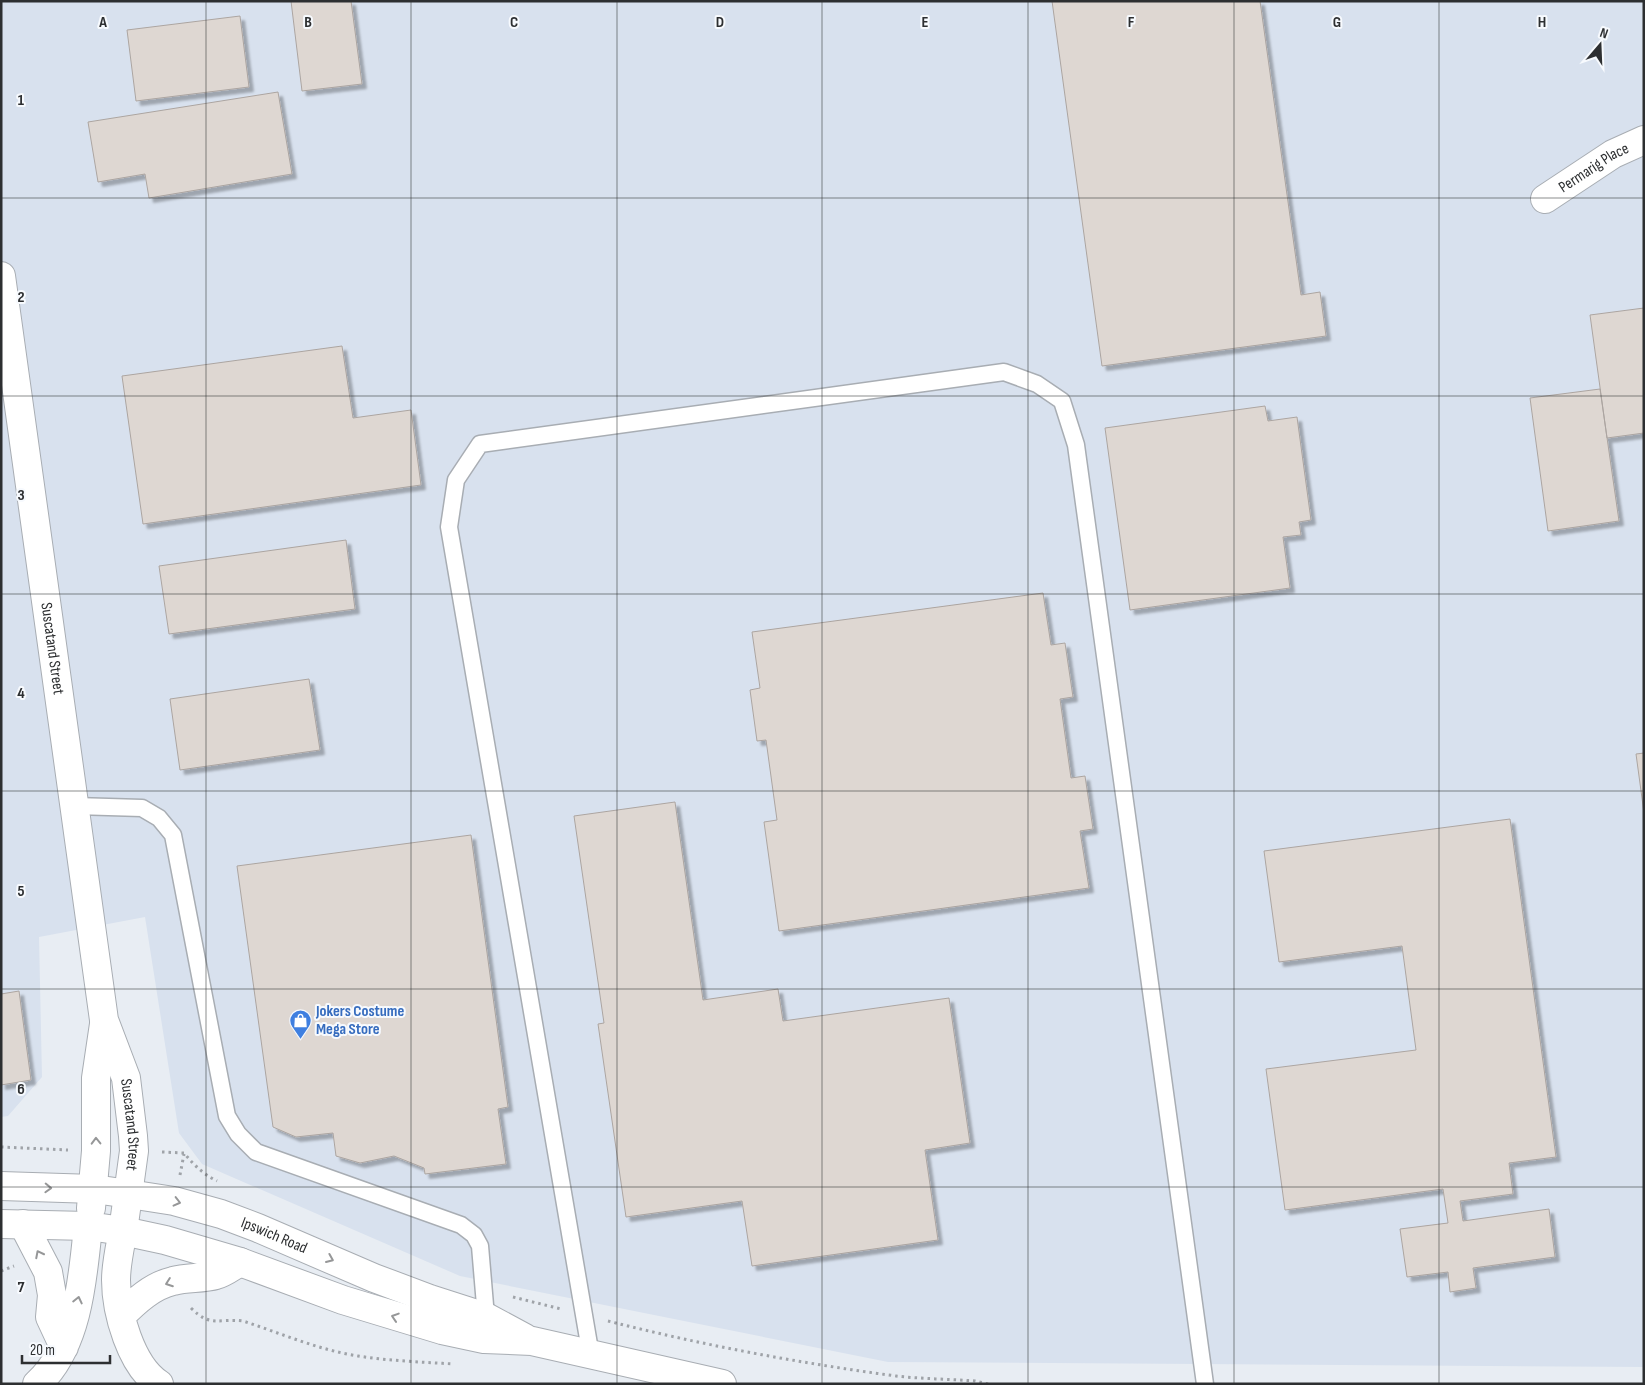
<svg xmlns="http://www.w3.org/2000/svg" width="1645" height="1385" font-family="'Sofia Sans Condensed',sans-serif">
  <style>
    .built { fill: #d8e1ee }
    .building { fill: #ded7d2; stroke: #aca5a1; filter: url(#shadow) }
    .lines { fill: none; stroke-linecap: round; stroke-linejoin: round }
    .service-casing { stroke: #a8adb3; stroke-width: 19 }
    .minor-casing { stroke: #a8adb3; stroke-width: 30 }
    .motorway-casing { stroke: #a8adb3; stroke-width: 30 }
    .path { stroke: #9fa3a8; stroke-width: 3; stroke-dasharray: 2.5 4; stroke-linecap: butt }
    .service { stroke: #fff; stroke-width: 16 }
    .minor { stroke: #fff; stroke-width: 28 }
    .motorway { stroke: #fff; stroke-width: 28 }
    .oneway { stroke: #969798 }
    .grid { fill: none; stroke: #2d2f31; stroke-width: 1; stroke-opacity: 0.55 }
    .labels { text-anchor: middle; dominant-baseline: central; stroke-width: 4; stroke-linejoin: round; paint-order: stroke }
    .street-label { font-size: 16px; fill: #2d2f31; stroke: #f7fafe }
    .shop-label { font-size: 16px; font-weight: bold; fill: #366cbe; stroke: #f7fafe; text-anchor: start }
    .grid-label { font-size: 16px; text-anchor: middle; font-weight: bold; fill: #2d2f31; stroke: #f7fafe; stroke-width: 4; stroke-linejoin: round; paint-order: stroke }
  </style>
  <defs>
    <filter id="shadow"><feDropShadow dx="4.5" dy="4.5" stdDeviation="1" flood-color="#0004"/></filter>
  </defs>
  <rect width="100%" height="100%" fill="#e8edf3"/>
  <!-- built -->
  <path class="built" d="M1 1H1644V1367L888 1362 460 1276 202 1164 179 1133 145 917 39 937 42 1077 8 1116 1 1117Z"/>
  <!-- building -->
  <path class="building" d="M291 1H351L362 84 302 91Z
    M1052 1H1260L1301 295 1320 292 1326 336 1102 366Z
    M240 16 249 87 136 101 127 30Z
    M278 92 292 174 149 198 145 174 98 182 88 122Z
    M1644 308V433L1607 438 1590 315Z
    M342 346 353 418 411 410 421 485 143 524 122 376Z
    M1600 389 1619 521 1548 531 1530 398Z
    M1265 406 1268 421 1297 417 1311 520 1299 522 1301 535 1283 537 1290 588 1130 610 1105 428Z
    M346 540 355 609 169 634 159 566Z
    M1043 593 1051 645 1065 643 1073 697 1060 699 1071 778 1085 776 1093 829 1080 831 1089 888 779 931 764 822 777 820 766 740 757 741 750 690 760 688 752 632Z
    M309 679 320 750 180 770 170 699Z
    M1644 753V813L1636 754Z
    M675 802 703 1000 778 989 783 1021 949 998 970 1143 925 1150 938 1240 752 1266 742 1201 626 1217 598 1024 604 1023 574 816Z
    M1510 819 1556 1157 1509 1163 1513 1194 1460 1201 1463 1221 1549 1209 1555 1257 1473 1268 1476 1288 1450 1292 1448 1272 1407 1277 1400 1229 1448 1223 1443 1189 1285 1210 1266 1069 1416 1050 1402 946 1279 962 1264 851Z
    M471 835 508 1107 498 1109 506 1164 425 1174 424 1168 394 1156 360 1163 336 1156 333 1133 296 1137 273 1127 237 866Z
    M19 991 31 1080 1 1085V994Z"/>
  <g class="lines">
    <defs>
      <path id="service" d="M75 806 142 808 159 818 173 835 227 1116 238 1134 256 1152 461 1225 474 1235 480 1246 486 1317
        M591 1356 449 527 456 480 480 444 1004 372 1037 384 1062 401 1076 445 1205 1384"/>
      <g id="minor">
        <path id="s1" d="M1545 199 1613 154 1644 140"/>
        <path id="s2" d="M1 276 104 1020 126 1078 133 1136 134 1151 123 1231"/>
        <path id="s3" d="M1 1186 94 1189 129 1194 174 1201 221 1214 258 1228 374 1278 430 1299 486 1317 525 1338"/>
        <path d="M91 1208 96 1151V1078L104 1024"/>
        <path d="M1 1224 88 1226 123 1231 165 1240 240 1262 343 1300 442 1330 484 1339 532 1341 722 1384"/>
      </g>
      <path id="motorway" d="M23 1224 48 1272 52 1295 50 1317 64 1347
        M123 1231C120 1247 116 1264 116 1280 116 1312 131 1366 159 1384
        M121 1316C136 1301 152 1286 173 1281 187 1277 202 1279 216 1275 224 1273 233 1266 240 1262
        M37 1384C78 1348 83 1277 88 1226"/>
    </defs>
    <!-- service casing -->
    <use href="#service" class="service-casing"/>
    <!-- minor casing -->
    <use href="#minor" class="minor-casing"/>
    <!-- motorway casing -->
    <use href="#motorway" class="motorway-casing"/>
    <!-- path -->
    <path class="path" d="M1 1147 68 1150
      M162 1152 184 1153C194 1165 203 1174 217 1181
      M180 1175 184 1154
      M1 1271 14 1266
      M513 1297 561 1309
      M191 1308C211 1328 218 1318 243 1321 280 1333 319 1350 358 1356 390 1361 422 1362 454 1364
      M608 1321C702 1345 799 1363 896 1376 922 1379 949 1379 975 1381L988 1384"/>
    <!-- service -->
    <use href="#service" class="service"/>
    <!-- minor -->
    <use href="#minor" class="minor"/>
    <!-- motorway -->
    <use href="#motorway" class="motorway"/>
  </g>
  <!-- one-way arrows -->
  <defs><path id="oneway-chevron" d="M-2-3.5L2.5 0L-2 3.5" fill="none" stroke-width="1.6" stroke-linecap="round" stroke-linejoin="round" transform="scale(1.25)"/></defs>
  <g class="oneway">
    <use href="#oneway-chevron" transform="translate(96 1141) rotate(-91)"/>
    <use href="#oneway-chevron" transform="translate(48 1188) rotate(2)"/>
    <use href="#oneway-chevron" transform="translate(177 1202) rotate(14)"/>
    <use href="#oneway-chevron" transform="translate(39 1254) rotate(-117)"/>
    <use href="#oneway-chevron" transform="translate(330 1259) rotate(23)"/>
    <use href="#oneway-chevron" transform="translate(169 1283) rotate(160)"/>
    <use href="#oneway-chevron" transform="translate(78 1300) rotate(-77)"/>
    <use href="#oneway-chevron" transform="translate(395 1317) rotate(-162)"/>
  </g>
  <!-- grid -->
  <path class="grid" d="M206 1V1384M411 1V1384M617 1V1384M822 1V1384M1028 1V1384M1234 1V1384M1439 1V1384M1 198H1644M1 396H1644M1 594H1644M1 791H1644M1 989H1644M1 1187H1644"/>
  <!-- icons -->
  <defs>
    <symbol id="shop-pin" viewBox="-11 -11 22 30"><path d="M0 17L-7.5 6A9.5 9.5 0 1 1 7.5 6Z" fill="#3f7fe0" stroke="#f7fafe"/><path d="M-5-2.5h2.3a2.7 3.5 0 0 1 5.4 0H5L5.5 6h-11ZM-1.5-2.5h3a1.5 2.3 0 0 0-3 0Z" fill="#fff"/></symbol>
  </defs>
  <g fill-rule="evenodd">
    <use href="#shop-pin" x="288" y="1008" width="25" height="34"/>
  </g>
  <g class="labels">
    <!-- street labels -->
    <g class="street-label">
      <text stroke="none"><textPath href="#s1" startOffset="58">Permarig Place</textPath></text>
      <text stroke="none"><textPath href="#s2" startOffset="376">Suscatand Street</textPath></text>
      <text stroke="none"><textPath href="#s2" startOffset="860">Suscatand Street</textPath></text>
      <text stroke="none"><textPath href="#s3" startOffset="280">Ipswich Road</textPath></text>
    </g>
    <!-- shop labels -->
    <g class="shop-label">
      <text x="316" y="1011">Jokers Costume<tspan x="316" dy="18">Mega Store</tspan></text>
    </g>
  </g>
  <g class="grid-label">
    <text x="103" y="27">A</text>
    <text x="308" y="27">B</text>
    <text x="514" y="27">C</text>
    <text x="720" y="27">D</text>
    <text x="925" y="27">E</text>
    <text x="1131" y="27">F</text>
    <text x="1337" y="27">G</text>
    <text x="1542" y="27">H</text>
    <text x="21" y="105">1</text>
    <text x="21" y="302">2</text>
    <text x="21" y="500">3</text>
    <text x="21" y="698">4</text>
    <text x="21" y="896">5</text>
    <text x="21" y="1094">6</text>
    <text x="21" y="1292">7</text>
  </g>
  <!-- border -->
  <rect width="1645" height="1385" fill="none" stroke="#2d2f31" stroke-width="5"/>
  <!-- north arrow -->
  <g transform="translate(1600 45) rotate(19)" stroke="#f7fafe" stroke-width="4" paint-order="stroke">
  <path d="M0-4L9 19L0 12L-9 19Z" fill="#2d2f31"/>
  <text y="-8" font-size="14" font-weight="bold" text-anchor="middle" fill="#2d2f31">N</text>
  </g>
  <!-- scale -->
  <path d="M22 1355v8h88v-8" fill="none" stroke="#2d2f31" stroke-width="2.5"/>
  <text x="30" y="1355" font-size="15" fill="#2d2f31" stroke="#f7fafe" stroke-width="4" paint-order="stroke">20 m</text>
</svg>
